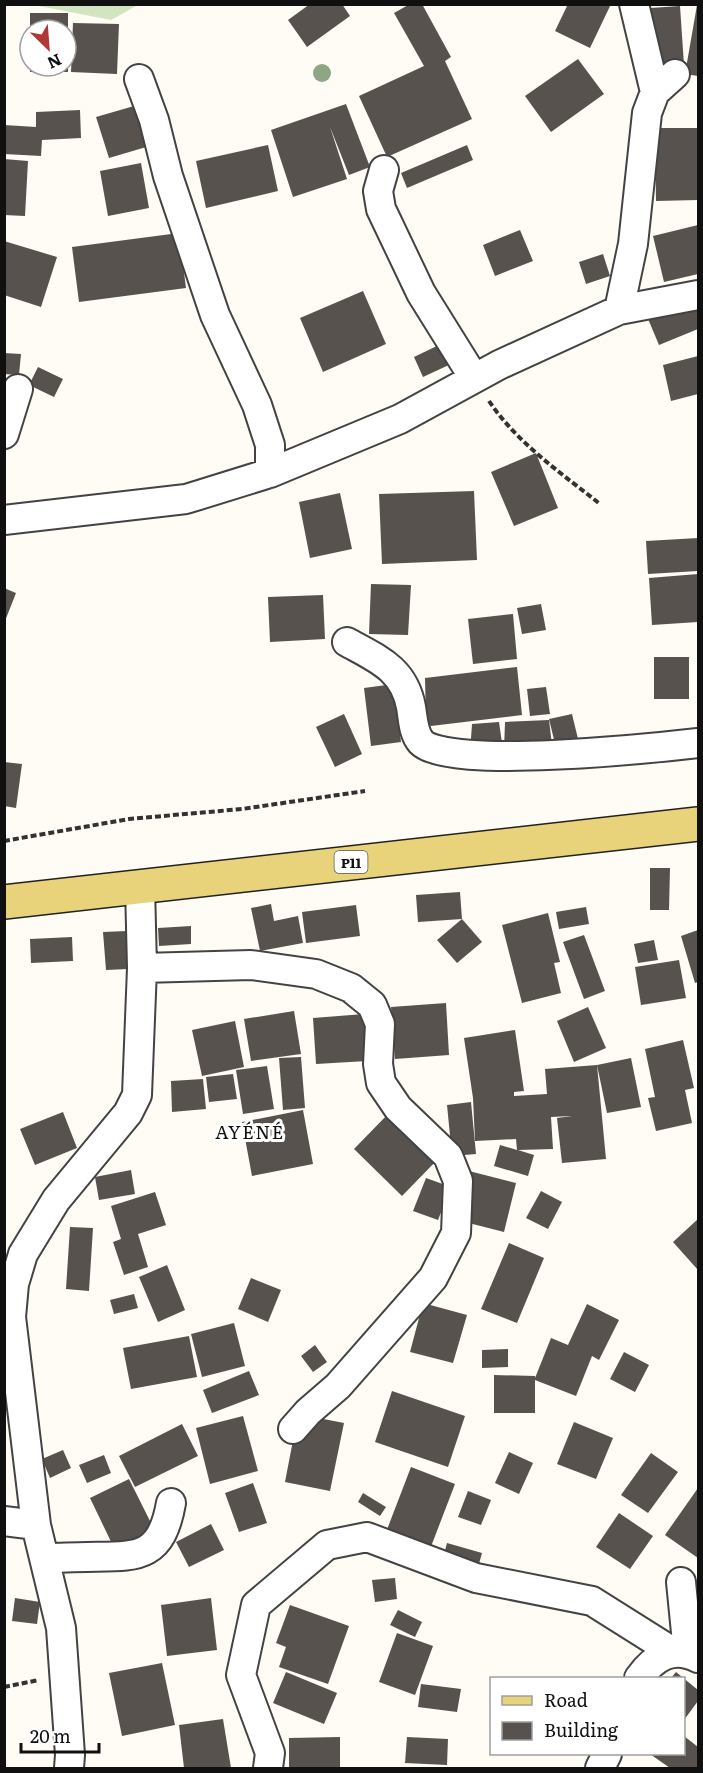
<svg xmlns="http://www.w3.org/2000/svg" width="703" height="1773" font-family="Literata,serif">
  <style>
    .green { fill: #d2e5c1 }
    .building { fill: #57524d }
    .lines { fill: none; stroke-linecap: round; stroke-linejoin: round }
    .minor-casing { stroke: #434343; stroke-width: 32 }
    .primary-casing { stroke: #212121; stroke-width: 36 }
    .path { stroke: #323232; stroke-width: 4; stroke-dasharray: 6 3; stroke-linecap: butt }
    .minor { stroke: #fff; stroke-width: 28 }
    .primary { stroke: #e8d37a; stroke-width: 33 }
    .tree { fill: #8da683 }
    .labels { text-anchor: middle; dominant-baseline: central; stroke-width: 6; stroke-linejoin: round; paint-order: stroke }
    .shield { fill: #fff; stroke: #585858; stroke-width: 1.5 }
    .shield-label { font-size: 14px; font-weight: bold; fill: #101010 }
    .quarter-label { font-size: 18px; letter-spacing: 1.5px; fill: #101010; stroke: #fff }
  </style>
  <rect width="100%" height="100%" fill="#fefcf4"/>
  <!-- green -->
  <path class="green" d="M34 5H138L111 20Z"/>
  <!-- building -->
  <path class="building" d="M310 4H342L350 16 307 47 288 20Z
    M410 4H422L451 57 445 61 472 119 387 157 359 96 424 66 394 13Z
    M568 4H611L590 48 555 31Z
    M697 5H698V76L685 74Z
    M680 6 684 65 655 67 650 8Z
    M30 13H68V30H30Z
    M73 23 119 24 117 74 71 72Z
    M578 59 604 94 551 132 525 96Z
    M30 66H68V72H30Z
    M141 104 153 145 109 158 96 117Z
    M346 104 370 167 349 175 330 127 347 179 293 197 271 130Z
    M80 110 81 138 42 140 41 156 4 154V125L36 127V112Z
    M655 128H698V200L656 201Z
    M268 145 278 191 206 208 196 161Z
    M467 145 473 160 407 188 401 173Z
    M4 159 28 161 25 216 4 215Z
    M141 163 149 208 108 216 100 171Z
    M698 225V274L664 282 653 236Z
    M520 230 533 261 495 276 483 245Z
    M179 233 186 288 79 302 72 247Z
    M4 241 57 257 41 307 4 295Z
    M603 254 610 276 586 284 579 262Z
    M363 291 386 344 323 372 300 318Z
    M698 293V329L659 345 646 314Z
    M441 344 451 364 423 377 414 357Z
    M4 353 21 354 19 375 4 374Z
    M698 356V394L671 401 663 365Z
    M38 367 63 379 54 397 29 385Z
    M536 453 558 508 514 526 491 472Z
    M474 491 477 560 382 564 379 494Z
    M340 493 352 549 310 558 299 502Z
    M698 538V571L648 574 646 541Z
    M698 574V622L652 625 649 578Z
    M371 584 411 585 408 635 369 634Z
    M4 588 16 593 5 621H4Z
    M323 595 325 639 270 642 268 597Z
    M541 604 546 630 522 634 517 608Z
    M513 614 517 659 473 664 468 619Z
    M654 657H689V699H654Z
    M517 667 522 715 431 726 426 722 425 678Z
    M394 684 401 742 371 746 364 688Z
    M546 687 550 714 530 716 527 689Z
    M344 714 362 754 335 767 316 727Z
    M572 714 579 743 556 748 549 719Z
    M549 720 552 745 504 750 505 722Z
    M499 722 503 750 470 752 472 724Z
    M4 762 22 764 16 808 4 806Z
    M650 868H670L669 910H650Z
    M460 892 462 919 418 922 416 895Z
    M271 904 274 921 298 916 303 943 260 951 251 908Z
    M356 905 360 936 306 943 302 912Z
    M586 907 589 924 559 929 556 912Z
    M548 913 560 962 554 963 561 993 522 1003 502 925Z
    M462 919 482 942 457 963 437 940Z
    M191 926V944L159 946 158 928Z
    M698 930V982L695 983 681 936Z
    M127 931 128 969 106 970 103 932Z
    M584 935 605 991 584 999 563 942Z
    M72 937 73 961 31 963 30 939Z
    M654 940 658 960 638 963 634 944Z
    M679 960 686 998 641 1005 635 967Z
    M446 1003 449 1055 395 1059 391 1007Z
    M588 1007 606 1048 574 1062 557 1021Z
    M294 1011 301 1054 251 1061 244 1019Z
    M364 1014 367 1061 316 1064 313 1018Z
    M235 1021 244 1067 202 1076 192 1030Z
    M515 1030 524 1091 514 1092V1096L547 1094 545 1069 597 1065 606 1159 562 1163 557 1118 572 1116 551 1117 553 1149 518 1150 534 1155 528 1176 494 1166 500 1145 517 1150 516 1139 475 1141 473 1098 464 1038Z
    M683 1040 694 1088 685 1090 692 1123 656 1131 648 1098 655 1097 645 1049Z
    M301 1057 305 1108 283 1110 279 1058Z
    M631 1058 641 1107 607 1113 597 1065Z
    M267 1066 274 1109 243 1114 236 1070Z
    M233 1074 237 1099 209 1102 206 1077Z
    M203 1079 206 1109 172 1112 171 1081Z
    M471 1102 476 1154 452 1156 447 1105Z
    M303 1110 313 1164 252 1176 242 1122Z
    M63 1112 77 1148 35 1165 20 1129Z
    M390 1112 438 1159 402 1196 354 1149Z
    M131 1170 135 1194 99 1200 95 1177Z
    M469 1171 516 1183 504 1232 457 1220Z
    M426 1178 451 1187 438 1220 413 1211Z
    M541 1191 562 1202 548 1229 526 1218Z
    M155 1192 166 1225 138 1234 148 1267 124 1275 113 1242 121 1239 111 1206Z
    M698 1219V1270L673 1242Z
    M70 1227 93 1228 89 1291 66 1289Z
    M509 1243 544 1258 517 1323 481 1309Z
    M167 1265 185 1310 158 1322 139 1277Z
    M251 1278 281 1290 268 1322 238 1309Z
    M134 1294 138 1308 114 1314 110 1300Z
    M423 1303 467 1315 453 1363 410 1352Z
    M587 1304 619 1320 599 1360 592 1356 576 1396 535 1380V1413H494V1375L535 1376V1378L551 1338 568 1345Z
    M234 1323 245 1366 202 1377 191 1334Z
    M189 1336 197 1377 131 1389 123 1348Z
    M315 1345 327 1362 313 1372 301 1356Z
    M508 1349V1367L482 1368V1350Z
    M624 1352 649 1365 635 1392 610 1379Z
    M249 1371 259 1395 212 1413 203 1390Z
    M392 1391 465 1416 448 1467 375 1442Z
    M298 1414 344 1423 330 1491 285 1482Z
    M243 1416 258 1471 210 1484 196 1428Z
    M574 1422 613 1438 596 1479 557 1464Z
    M182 1424 198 1456 135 1487 119 1456Z
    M63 1450 71 1468 50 1478 42 1459Z
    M509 1452 533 1463 519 1494 495 1483Z
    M651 1453 678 1472 648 1513 621 1495Z
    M104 1455 111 1473 87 1483 79 1465Z
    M411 1467 455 1484 427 1557 383 1540Z
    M129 1479 155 1531 115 1550 90 1498Z
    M253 1483 267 1523 239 1532 225 1493Z
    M698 1488V1558L665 1535Z
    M468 1491 491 1500 481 1525 458 1517Z
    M363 1493 386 1507 380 1516 358 1502Z
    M619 1513 653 1536 630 1569 596 1547Z
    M211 1524 224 1550 189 1567 176 1542Z
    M447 1543 482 1553 477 1571 442 1562Z
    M395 1578 397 1599 375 1602 372 1580Z
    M15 1598 40 1602 37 1624 12 1621Z
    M211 1598 217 1650 167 1656 161 1605Z
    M290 1605 349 1626 328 1684 279 1667 286 1647 276 1643Z
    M398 1610 422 1622 415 1637 390 1625Z
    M397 1633 433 1646 415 1695 379 1682Z
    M162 1663 175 1725 122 1736 109 1673Z
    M286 1672 337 1693 324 1724 273 1703Z
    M676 1672 698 1690V1701L684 1720V1678H671Z
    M421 1684 461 1689 457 1712 418 1707Z
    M223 1719 231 1768H184L179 1725Z
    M684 1736 698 1747V1768H670L650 1754H684Z
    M340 1737V1768H289V1738Z
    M407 1737 448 1739 447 1765 405 1763Z"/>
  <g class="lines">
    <defs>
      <path id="minor" d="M634 4 655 92
        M139 79 154 120 168 176 215 315 257 405 270 445V473
        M384 170 378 191 381 209 421 293 474 378
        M619 310 633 244 647 113 655 92 675 74
        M4 434 18 389
        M4 520 186 499 270 473 400 419 499 365 619 310 698 295
        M347 642C378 659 404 669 411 707 413 718 413 733 421 742 447 770 655 748 698 743
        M140 886 142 968 251 965 316 974 351 988 372 1005 380 1024 378 1064 381 1083 398 1108 448 1156 458 1181 456 1233 433 1278 338 1386 308 1412 293 1429
        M4 1521 36 1525
        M46 1558C60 1558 73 1557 87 1557 137 1556 161 1560 171 1503
        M681 1582 688 1653
        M639 1678C654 1657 673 1645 698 1658
        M69 1768 70 1755 61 1628 36 1525 11 1317 14 1284 23 1254 56 1200 128 1113 137 1095 142 968
        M268 1768 270 1753 241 1675 256 1605 327 1545 367 1537 476 1578 592 1601 673 1652
        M600 1768 607 1754"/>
      <path id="primary" d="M4 902 698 824"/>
    </defs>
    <!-- minor casing -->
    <use href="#minor" class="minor-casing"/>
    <!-- primary casing -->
    <use href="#primary" class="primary-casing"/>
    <!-- path -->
    <path class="path" d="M489 401C517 443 561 473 600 504
      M4 841 129 819 242 809 365 791
      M4 1687 39 1680"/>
    <!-- minor -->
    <use href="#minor" class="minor"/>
    <!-- primary -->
    <use href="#primary" class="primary"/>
  </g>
  <!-- trees -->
  <circle class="tree" cx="322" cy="73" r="9"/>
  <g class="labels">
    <!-- shield labels -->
    <rect class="shield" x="334.5" y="851" width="33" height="22" rx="4.5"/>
    <g class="shield-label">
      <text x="351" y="862">P11</text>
    </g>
    <!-- quarter labels -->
    <g class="quarter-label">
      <text x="250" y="1131">AYÉNÉ</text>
    </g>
  </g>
  <!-- border -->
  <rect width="703" height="1773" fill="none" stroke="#101010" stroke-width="12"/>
  <!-- legend -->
  <rect x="490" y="1677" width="195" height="78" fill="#ffffff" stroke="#9f9f9f" stroke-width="1.5"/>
  <rect x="502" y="1696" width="30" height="9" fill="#e8d37a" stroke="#9f9f9f" stroke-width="1.5"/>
  <text x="544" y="1707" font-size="18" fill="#101010">Road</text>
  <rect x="502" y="1722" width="30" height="18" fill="#57524d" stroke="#9f9f9f" stroke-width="1.5"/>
  <text x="544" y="1737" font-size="18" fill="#101010">Building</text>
  <!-- north arrow -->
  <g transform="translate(48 48) rotate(155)"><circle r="28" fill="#ffffff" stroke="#9f9f9f" stroke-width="1.5"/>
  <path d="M0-4.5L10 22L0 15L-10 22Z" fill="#b03938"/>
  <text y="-9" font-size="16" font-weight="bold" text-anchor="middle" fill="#101010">N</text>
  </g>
  <!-- scale -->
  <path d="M21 1743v9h78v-9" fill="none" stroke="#101010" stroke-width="3"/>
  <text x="30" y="1743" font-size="18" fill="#101010" stroke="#ffffff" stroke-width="4.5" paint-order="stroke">20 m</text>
</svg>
